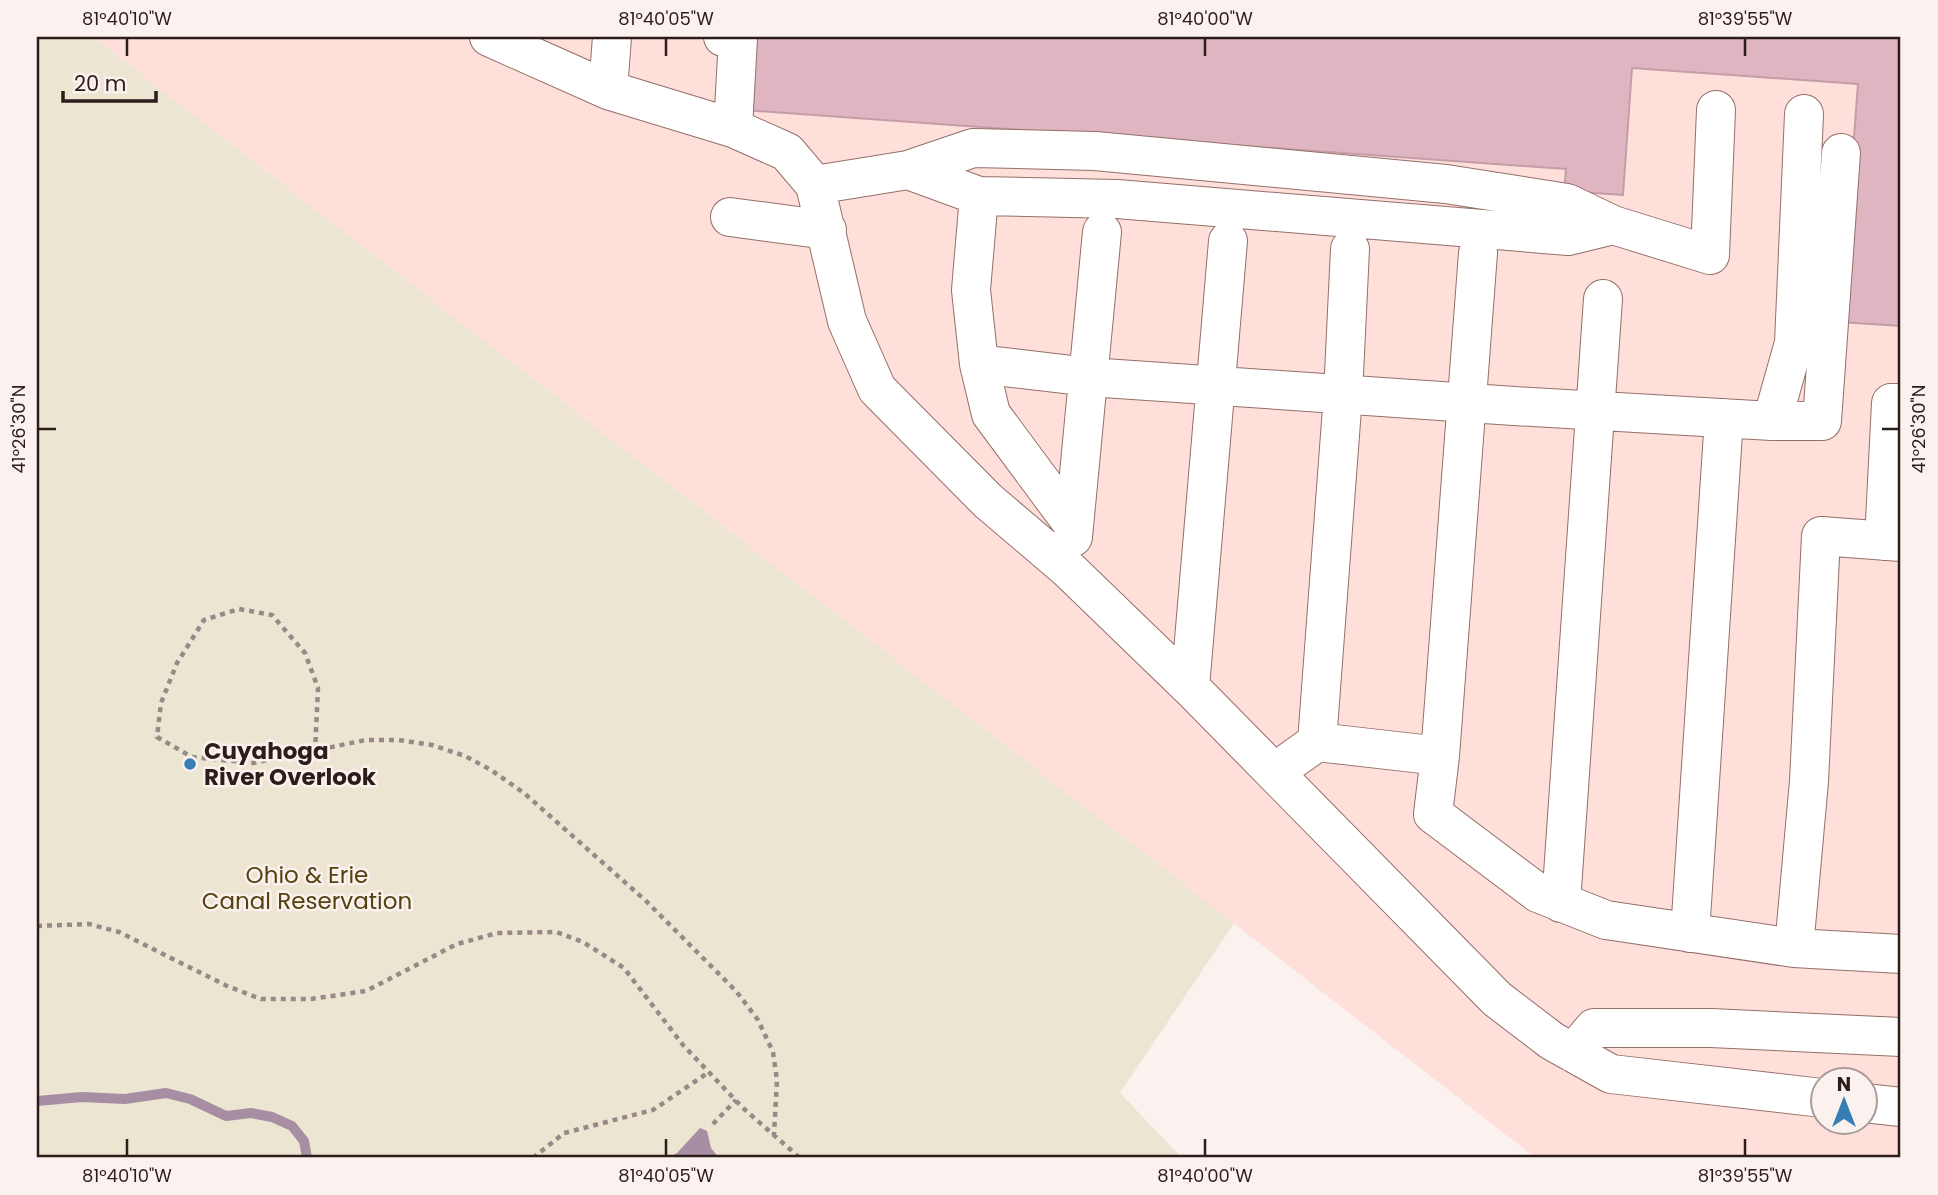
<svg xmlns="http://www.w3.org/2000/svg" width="1938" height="1195" font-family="Poppins,sans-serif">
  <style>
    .built { fill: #ffdfda; fill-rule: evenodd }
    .green { fill: #ece5d2 }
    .water { fill: #a78ea3 }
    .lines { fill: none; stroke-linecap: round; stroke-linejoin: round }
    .stream { stroke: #a78ea3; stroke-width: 10 }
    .building { fill: #deb5c0; stroke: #c59da8; stroke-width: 2 }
    .minor-casing { stroke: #956f69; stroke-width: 40 }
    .path { stroke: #968987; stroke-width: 4.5; stroke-dasharray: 5 5; stroke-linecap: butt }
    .minor { stroke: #fff; stroke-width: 38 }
    .ticks { fill: none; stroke: #2c1c1a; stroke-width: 2.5 }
    .poi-dot { fill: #387eb3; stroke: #fbf2f0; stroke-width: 2.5 }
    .labels { text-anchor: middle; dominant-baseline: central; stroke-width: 5; stroke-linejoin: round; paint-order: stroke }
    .poi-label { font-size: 23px; font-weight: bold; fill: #2c1c1a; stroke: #fbf2f0; text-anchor: start }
    .park-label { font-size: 23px; fill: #55420e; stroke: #fbf2f0 }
    .neatline { fill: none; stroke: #2c1c1a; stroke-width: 2.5 }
    .ticks-label { font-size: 18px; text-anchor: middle; fill: #2c1c1a }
  </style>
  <rect width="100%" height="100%" fill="#fbf2f0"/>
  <!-- built -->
  <path class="built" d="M93 37H1901V1158H1536ZM1822 1080H1864V1122H1822Z"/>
  <!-- green -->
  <path class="green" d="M37 37H93L1234 923 1120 1093 1182 1158H37Z"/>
  <!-- water -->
  <path class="water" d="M700 1128 707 1131 711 1148 719 1158H667L677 1153Z"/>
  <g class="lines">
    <!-- stream -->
    <path class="stream" d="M37 1101 82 1097 125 1099 166 1093 190 1099 226 1116 251 1113 272 1117 292 1126 304 1141 307 1158"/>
  </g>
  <!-- building -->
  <path class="building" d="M750 37H1901V326L1840 322 1858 84 1632 68 1623 195 1564 191 1566 169 744 110Z"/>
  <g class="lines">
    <defs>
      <path id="minor" d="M489 37 608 90
        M612 37 608 90 733 128 787 152 815 185 847 321 877 389 988 501 1069 570 1190 687 1497 999 1552 1041 1611 1074 1822 1098
        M723 37 738 38 733 128
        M908 170 979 196 1117 199 1568 236 1613 225
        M815 185 908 170 973 148 1095 151 1446 184 1567 203 1613 225 1710 255 1716 110
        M979 196 971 290 979 364
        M730 217 827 230
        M1772 421H1822L1841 153
        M1074 526 991 414 979 364 1089 377 1514 406 1772 421 1794 343 1804 114
        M1073 537 1102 232
        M1884 541 1891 403H1901
        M1901 542 1821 536 1809 781 1794 948 1901 954
        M1190 687 1228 241
        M1317 742 1343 395 1350 249
        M1440 756 1478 253
        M1275 772 1317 742 1440 756 1433 814 1538 893 1606 920 1794 948
        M1561 903 1603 299
        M1690 933 1724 418
        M1573 1053 1594 1028H1711L1901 1037
        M1864 1103 1901 1107"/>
    </defs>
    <!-- minor casing -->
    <use href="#minor" class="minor-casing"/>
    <!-- path -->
    <path class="path" d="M315 752 318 688 305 653 272 615 239 609 204 620 177 663 161 703 157 737 192 757 253 763 366 740H399L432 745 465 756 491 770 524 793 645 900 736 991 758 1020 773 1052 777 1080 774 1135
      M37 926 89 924 119 932 227 986 261 999H311L366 991 457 944 497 933 556 932 583 942 624 968 683 1045 743 1108 800 1158
      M713 1124 736 1100
      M533 1158 564 1133 653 1110 709 1072"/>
    <!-- minor -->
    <use href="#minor" class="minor"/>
  </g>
  <!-- ticks -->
  <path class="ticks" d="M127 38V56M666 38V56M1205 38V56M1745 38V56M38 429H56M1882 429H1899M127 1139V1156M666 1139V1156M1205 1139V1156M1745 1139V1156"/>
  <!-- markers -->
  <circle class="poi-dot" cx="190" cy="764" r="7"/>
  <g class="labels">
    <!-- poi labels -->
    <g class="poi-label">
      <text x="204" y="751">Cuyahoga<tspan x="204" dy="26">River Overlook</tspan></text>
    </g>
    <!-- park labels -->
    <g class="park-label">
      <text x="307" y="875">Ohio &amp; Erie<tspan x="307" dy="26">Canal Reservation</tspan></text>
    </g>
  </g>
  <!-- border -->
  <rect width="1938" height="1195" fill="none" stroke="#fbf2f0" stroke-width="77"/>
  <!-- north arrow -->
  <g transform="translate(1844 1101)"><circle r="33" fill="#fbf2f0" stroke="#a89c9a" stroke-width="2"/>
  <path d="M0-5L12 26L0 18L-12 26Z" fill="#387eb3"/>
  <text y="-10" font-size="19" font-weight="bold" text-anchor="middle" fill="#2c1c1a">N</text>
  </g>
  <!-- scale -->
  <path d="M63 91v10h93v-10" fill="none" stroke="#2c1c1a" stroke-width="3.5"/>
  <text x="74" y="91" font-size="21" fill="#2c1c1a" stroke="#fbf2f0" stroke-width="5" paint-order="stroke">20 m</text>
  <rect x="38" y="38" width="1861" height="1118" class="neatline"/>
  <g class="ticks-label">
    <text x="127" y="25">81°40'10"W</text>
    <text x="666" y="25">81°40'05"W</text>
    <text x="1205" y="25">81°40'00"W</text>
    <text x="1745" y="25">81°39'55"W</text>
    <text transform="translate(19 429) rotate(-90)" y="6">41°26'30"N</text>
    <text transform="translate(1919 429) rotate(-90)" y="6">41°26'30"N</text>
    <text x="127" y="1182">81°40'10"W</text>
    <text x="666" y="1182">81°40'05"W</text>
    <text x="1205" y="1182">81°40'00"W</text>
    <text x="1745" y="1182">81°39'55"W</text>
  </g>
</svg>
